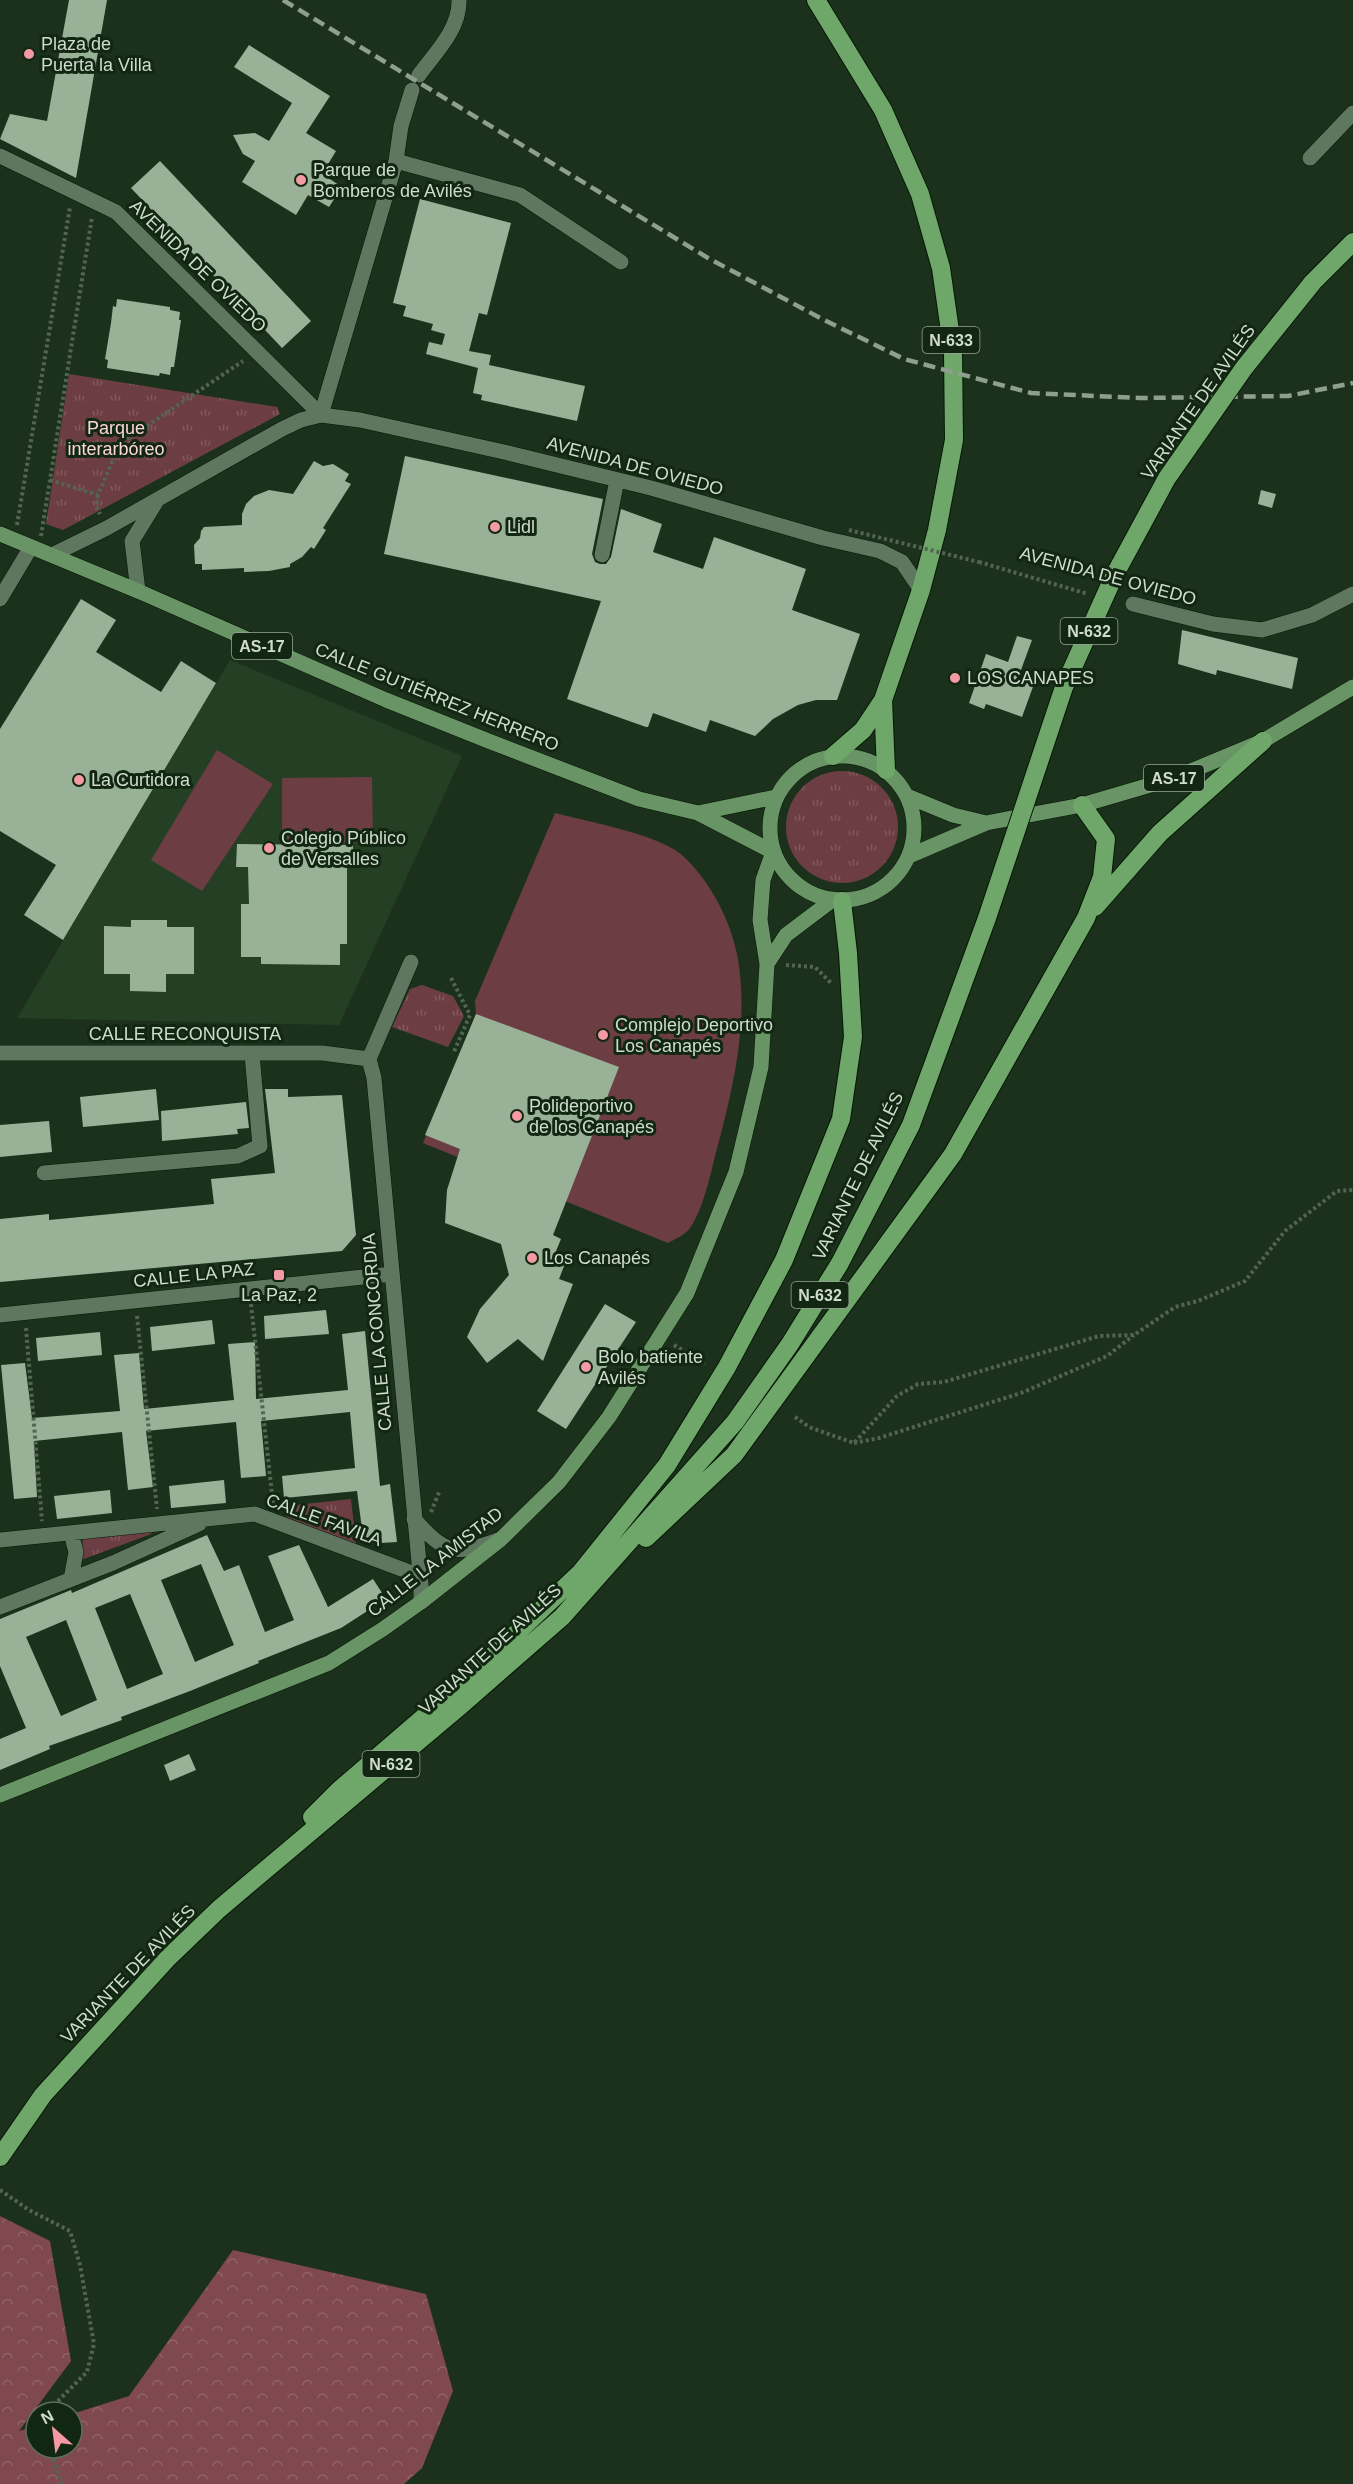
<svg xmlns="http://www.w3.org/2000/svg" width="1353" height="2484" font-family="Helvetica,sans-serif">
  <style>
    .built { fill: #253f24 }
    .grass { fill: url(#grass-tufts) }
    .forest { fill: url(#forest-crowns) }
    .pitch { fill: #6c3e43 }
    .building { fill: #99b297; fill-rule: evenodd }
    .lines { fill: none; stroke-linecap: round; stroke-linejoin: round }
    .minor-casing { stroke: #051805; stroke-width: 16 }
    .major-casing { stroke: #051805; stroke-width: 16 }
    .highway-casing { stroke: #051805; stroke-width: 20 }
    .path { stroke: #536552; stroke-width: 4; stroke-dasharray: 3 3; stroke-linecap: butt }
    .minor { stroke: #5f775e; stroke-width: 15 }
    .major { stroke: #699466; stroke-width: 15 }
    .highway { stroke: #6fa76b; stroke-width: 18 }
    .rail { stroke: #8f9f8e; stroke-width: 4.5; stroke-dasharray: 12 6; stroke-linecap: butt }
    .highway-bridge-casing { stroke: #051805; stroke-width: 20; stroke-linecap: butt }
    .path-bridge { stroke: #536552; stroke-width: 4; stroke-dasharray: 3 3; stroke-linecap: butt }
    .highway-bridge { stroke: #6fa76b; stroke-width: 18 }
    .poi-dot { fill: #f49aa4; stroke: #122711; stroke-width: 2 }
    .labels { text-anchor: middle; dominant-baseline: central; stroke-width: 6; stroke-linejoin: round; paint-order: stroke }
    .shield { fill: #122711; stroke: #96a595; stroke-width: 1.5 }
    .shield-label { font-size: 16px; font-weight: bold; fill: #cedbcd }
    .poi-label { font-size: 18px; fill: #cedbcd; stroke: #122711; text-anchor: start }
    .street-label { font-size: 18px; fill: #cedbcd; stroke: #122711 }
    .park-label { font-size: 18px; fill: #fbd6d9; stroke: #122711 }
  </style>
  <defs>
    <pattern id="grass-tufts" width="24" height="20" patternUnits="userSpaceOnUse" patternTransform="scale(1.5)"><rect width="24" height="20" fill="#6c3e43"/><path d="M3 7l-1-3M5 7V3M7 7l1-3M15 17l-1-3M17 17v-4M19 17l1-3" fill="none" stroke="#80595d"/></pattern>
    <pattern id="forest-crowns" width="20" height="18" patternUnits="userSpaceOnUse" patternTransform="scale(1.5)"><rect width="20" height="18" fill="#7f494f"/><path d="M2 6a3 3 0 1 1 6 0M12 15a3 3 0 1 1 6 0" fill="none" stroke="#906367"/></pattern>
  </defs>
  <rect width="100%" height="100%" fill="#1c311b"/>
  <!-- built -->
  <path class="built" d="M230 660 462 756 339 1025 17 1018Z"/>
  <!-- grass -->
  <path class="grass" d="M69 374 277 407 280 414 63 530 46 524Z
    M786 827a56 56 0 1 1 112 0a56 56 0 1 1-112 0Z
    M422 985 453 996 464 1016 448 1047 392 1027 410 989Z
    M351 1499 356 1544 286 1517V1506Z
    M154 1530 151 1534 81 1560 83 1538Z"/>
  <!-- forest -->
  <path class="forest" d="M0 2216 50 2241 71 2361 19 2431 36 2426V2448H72V2414L129 2396 233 2250 426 2294 453 2391 422 2468 404 2484H0Z"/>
  <!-- pitch -->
  <path class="pitch" d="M217 750 273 784 202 891 151 860Z
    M372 777 373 843 282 842V778Z
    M555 813C585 821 662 835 683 856 711 882 731 921 738 959 749 1027 732 1093 714 1160 710 1178 701 1213 690 1228 685 1235 675 1239 668 1243L423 1143 476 1014 475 1001Z"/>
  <!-- building -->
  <path class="building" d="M69 0H107L76 178 0 139 10 114 47 121Z
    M249 45 330 96 306 133 336 151 322 174 342 187 329 207 308 195 296 215 242 182 255 161 243 154 233 135 255 133 269 141 292 103 234 67Z
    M160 161 311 321 282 348 131 188Z
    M420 199 511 223 487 315 479 313 469 351 491 355 489 365 585 386 577 421 481 400 482 395 473 393 478 368 426 354 429 342 442 345 445 334 431 330 433 324 403 316 406 306 393 303Z
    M117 299 170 307V310L180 312 179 320H181L174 367H171L170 375 160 373 159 376 107 368 108 360 105 359 111 323 113 306 116 307Z
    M405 456 603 499 592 554 595 562 600 564H606L611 557 621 509 662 524 653 552 703 569 714 537 806 569 792 610 860 634 837 700H816L798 705 773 719 755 736 710 720 706 732 653 713 648 727H646L567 699 601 601 384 554Z
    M314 461 323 466 333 464 349 474 345 481 351 484 323 528 326 530 314 549 311 547 302 557 290 564V567L269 571 244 572V568L202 570V564H195L194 545 200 538 201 531 204 527 242 525V514L246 504 254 496 269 490 293 494Z
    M1261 490 1276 494 1272 508 1258 504Z
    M81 599 116 620 96 652 161 692 181 661 216 683 63 940 24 915 56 865 0 831V729Z
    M1182 630 1298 658 1292 689 1217 670 1216 675 1178 664Z
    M1017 636 1032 640 1018 678 1034 684 1022 717 986 704 984 709 969 703 986 654 1008 662Z
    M237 844 353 845V867H347V944H340V965L261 964V957H241V904H249L248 867H236Z
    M131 920H167V927H194V974H166V992L130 991V974H104V926L131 927Z
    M476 1014 619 1067 553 1235 561 1239 554 1256 566 1261 559 1279 573 1284 543 1361 518 1339 487 1363 467 1337 480 1309 509 1275 501 1244 445 1223 447 1190 460 1149 425 1135Z
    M156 1089 159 1120 83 1127 80 1097Z
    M265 1089H288V1097L342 1095 356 1235 342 1251 0 1282V1219L49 1214V1220L214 1204 211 1179 275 1173Z
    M246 1102 249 1128 237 1129 238 1134 162 1141 161 1111Z
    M49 1121 52 1152 0 1157V1125Z
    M605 1304 636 1322 566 1429 537 1411Z
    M326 1310 329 1334 265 1339 264 1316Z
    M212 1320 215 1344 152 1351 150 1327Z
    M365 1331 380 1486 390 1484 397 1542 364 1544 357 1491 284 1498 282 1476 355 1468 350 1412 261 1421 266 1476 241 1478 236 1422 146 1431 153 1487 128 1490 122 1432 34 1441 37 1497 14 1499 1 1365 25 1363 32 1418 120 1411 114 1355 139 1353 144 1409 234 1400 228 1344 255 1342 256 1399 348 1390 342 1334Z
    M100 1332 102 1355 38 1361 36 1338Z
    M224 1480 226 1503 171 1508 169 1486Z
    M110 1490 112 1513 57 1519 54 1496Z
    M207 1535 224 1571 239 1565 265 1632 294 1620 268 1556 299 1545 328 1607 373 1579 386 1599 341 1628 258 1661 259 1663 190 1691 121 1717 122 1720 49 1746 50 1749 0 1770V1739L26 1728 0 1666V1619L71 1590 72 1593ZM201 1564 234 1645 195 1662 161 1580ZM130 1594 163 1674 127 1689 95 1608ZM66 1620 97 1700 61 1716 26 1637Z
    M189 1754 196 1770 170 1781 164 1765Z"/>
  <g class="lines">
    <defs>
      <path id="minor" d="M419 75C435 53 460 29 459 0
        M0 156 116 212 321 415
        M1310 158 1353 113
        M396 161 401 126 412 90
        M321 415 396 161 520 195 621 262
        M52 555 107 528 282 429 301 420 321 415 360 420 504 452 651 488 823 538 880 551 902 562 921 590
        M602 555 617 480
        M138 591 132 541 156 502
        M0 599 31 547
        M1133 604 1213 624 1262 630 1312 615 1353 594
        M0 1053H322L369 1059
        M369 1059 374 1078 421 1584V1602
        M369 1059 411 962
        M44 1173 238 1156 260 1146 252 1054
        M0 1315 392 1274
        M414 1519C445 1554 455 1556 498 1540
        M71 1533 76 1552 71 1579
        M0 1540 255 1514 420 1576
        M0 1607 113 1563 199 1524"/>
      <path id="major" d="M0 534 138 591 386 700 491 742 639 799 698 813 773 852
        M770 828a72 72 0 1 1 144 0a72 72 0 1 1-144 0Z
        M907 796 953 815 986 823
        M698 813 776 797
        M909 856 986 823 1082 805 1174 778 1263 741 1353 687
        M767 964 786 935 831 901
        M0 1795 329 1663 383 1629 421 1602 501 1539 559 1482 609 1417 687 1293 736 1172 761 1067 767 964 760 920 763 880 773 852"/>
      <path id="highway" d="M816 0 883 110 920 194 941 268 953 352 954 440 937 530 921 590 883 700 863 730 833 756
        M1244 368 1313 282 1353 242
        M883 700 886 770
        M1095 907 1160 833 1263 741
        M646 1538 734 1455 953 1154 1086 918 1102 877 1106 839 1082 805
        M312 1817 338 1791 468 1679 581 1572 667 1465 727 1367 784 1260 841 1119 853 1037 848 953 842 901
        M0 2157 43 2095 168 1958 219 1909 460 1706 562 1617 735 1422 790 1344 840 1263 911 1125 987 918"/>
    </defs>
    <!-- minor casing -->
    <use href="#minor" class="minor-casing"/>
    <!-- major casing -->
    <use href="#major" class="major-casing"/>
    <!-- highway casing -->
    <use href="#highway" class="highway-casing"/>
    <!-- path -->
    <path class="path" d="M50 480 98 495 120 444 243 361
      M98 495 96 506 100 514
      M17 525 70 207
      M41 536 92 217
      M979 562 1088 594
      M786 965 815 967 831 983
      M451 978 470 1015 453 1054
      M251 1304 273 1503
      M137 1316 157 1509
      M26 1328 42 1521
      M674 1345 705 1364
      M795 1417 809 1427 854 1443 897 1396 918 1384 944 1382 1099 1336 1134 1335 1175 1307 1198 1301 1245 1281 1285 1231 1337 1191 1353 1190
      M854 1443 879 1438 1021 1393 1107 1356 1134 1335
      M431 1512 440 1490
      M0 2190 29 2210 70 2231 80 2265 94 2344 87 2372 52 2407 50 2412
      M49 2448 62 2484"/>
    <!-- minor -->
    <use href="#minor" class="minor"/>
    <!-- major -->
    <use href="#major" class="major"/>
    <!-- highway -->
    <use href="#highway" class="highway"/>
    <!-- rail -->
    <path class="rail" d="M283 0 708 258 824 320 904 359 1031 393 1140 398 1288 396 1353 383"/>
    <defs>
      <path id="highway-bridge" d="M987 918 1064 687 1114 576 1167 478 1244 368"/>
    </defs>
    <!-- highway-bridge casing -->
    <use href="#highway-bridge" class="highway-bridge-casing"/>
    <!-- path-bridge -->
    <path class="path-bridge" d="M849 530 979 562"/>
    <!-- highway-bridge -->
    <use href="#highway-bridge" class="highway-bridge"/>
  </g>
  <!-- markers -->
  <g class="poi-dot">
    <circle cx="29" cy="54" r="6"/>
    <circle cx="301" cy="180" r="6"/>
    <circle cx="495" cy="527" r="6"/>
    <circle cx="955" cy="678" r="6"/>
    <circle cx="79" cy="780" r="6"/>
    <circle cx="269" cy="848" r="6"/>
    <circle cx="603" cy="1035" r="6"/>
    <circle cx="517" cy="1116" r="6"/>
    <circle cx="532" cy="1258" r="6"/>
    <rect x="273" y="1269" width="12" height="12" rx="3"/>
    <circle cx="586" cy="1367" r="6"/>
  </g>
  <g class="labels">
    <!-- shield labels -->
    <g class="shield">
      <rect x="922.5" y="327" width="57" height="26" rx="4.5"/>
      <rect x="1060.5" y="618" width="57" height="26" rx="4.5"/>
      <rect x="232" y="633" width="60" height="26" rx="4.5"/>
      <rect x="1144" y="765" width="60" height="26" rx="4.5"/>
      <rect x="791.5" y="1282" width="57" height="26" rx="4.5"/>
      <rect x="362.5" y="1751" width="57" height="26" rx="4.5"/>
    </g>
    <g class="shield-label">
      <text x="951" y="340">N-633</text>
      <text x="1089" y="631">N-632</text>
      <text x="262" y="646">AS-17</text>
      <text x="1174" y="778">AS-17</text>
      <text x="820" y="1295">N-632</text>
      <text x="391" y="1764">N-632</text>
    </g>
    <!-- poi labels -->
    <g class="poi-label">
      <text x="41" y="44">Plaza de<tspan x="41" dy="21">Puerta la Villa</tspan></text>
      <text x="313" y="170">Parque de<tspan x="313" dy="21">Bomberos de Avilés</tspan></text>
      <text x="507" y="527">Lidl</text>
      <text x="967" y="678">LOS CANAPES</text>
      <text x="91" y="780">La Curtidora</text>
      <text x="281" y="838">Colegio Público<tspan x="281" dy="21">de Versalles</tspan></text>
      <text x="615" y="1025">Complejo Deportivo<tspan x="615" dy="21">Los Canapés</tspan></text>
      <text x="529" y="1106">Polideportivo<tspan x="529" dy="21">de los Canapés</tspan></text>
      <text x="544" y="1258">Los Canapés</text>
      <text x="279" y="1295" text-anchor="middle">La Paz, 2</text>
      <text x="598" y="1357">Bolo batiente<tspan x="598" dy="21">Avilés</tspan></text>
    </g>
    <!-- street labels -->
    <g class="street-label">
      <text transform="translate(198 266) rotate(44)">AVENIDA DE OVIEDO</text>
      <text transform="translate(1198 402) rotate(-55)">VARIANTE DE AVILÉS</text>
      <text transform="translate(635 466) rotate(15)">AVENIDA DE OVIEDO</text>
      <text transform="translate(1108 576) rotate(15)">AVENIDA DE OVIEDO</text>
      <text transform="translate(437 697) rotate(22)">CALLE GUTIÉRREZ HERRERO</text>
      <text x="185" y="1034">CALLE RECONQUISTA</text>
      <text transform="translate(858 1176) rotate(-64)">VARIANTE DE AVILÉS</text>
      <text transform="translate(194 1275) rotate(-6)">CALLE LA PAZ</text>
      <text transform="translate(377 1332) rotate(-95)">CALLE LA CONCORDIA</text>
      <text transform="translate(324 1520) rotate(20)">CALLE FAVILA</text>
      <text transform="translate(435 1562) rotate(-38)">CALLE LA AMISTAD</text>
      <text transform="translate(490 1649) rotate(-42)">VARIANTE DE AVILÉS</text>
      <text transform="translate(128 1974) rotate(-46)">VARIANTE DE AVILÉS</text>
    </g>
    <!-- park labels -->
    <g class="park-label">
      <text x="116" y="428">Parque<tspan x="116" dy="21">interarbóreo</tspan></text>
    </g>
  </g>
  <!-- north arrow -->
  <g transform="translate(54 2430) rotate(332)"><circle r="28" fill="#122711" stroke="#5d6f5c" stroke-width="1.5"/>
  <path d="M0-4.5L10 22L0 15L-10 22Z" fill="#f49aa4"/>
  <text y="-9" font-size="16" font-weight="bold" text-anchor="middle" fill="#cedbcd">N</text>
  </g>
</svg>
